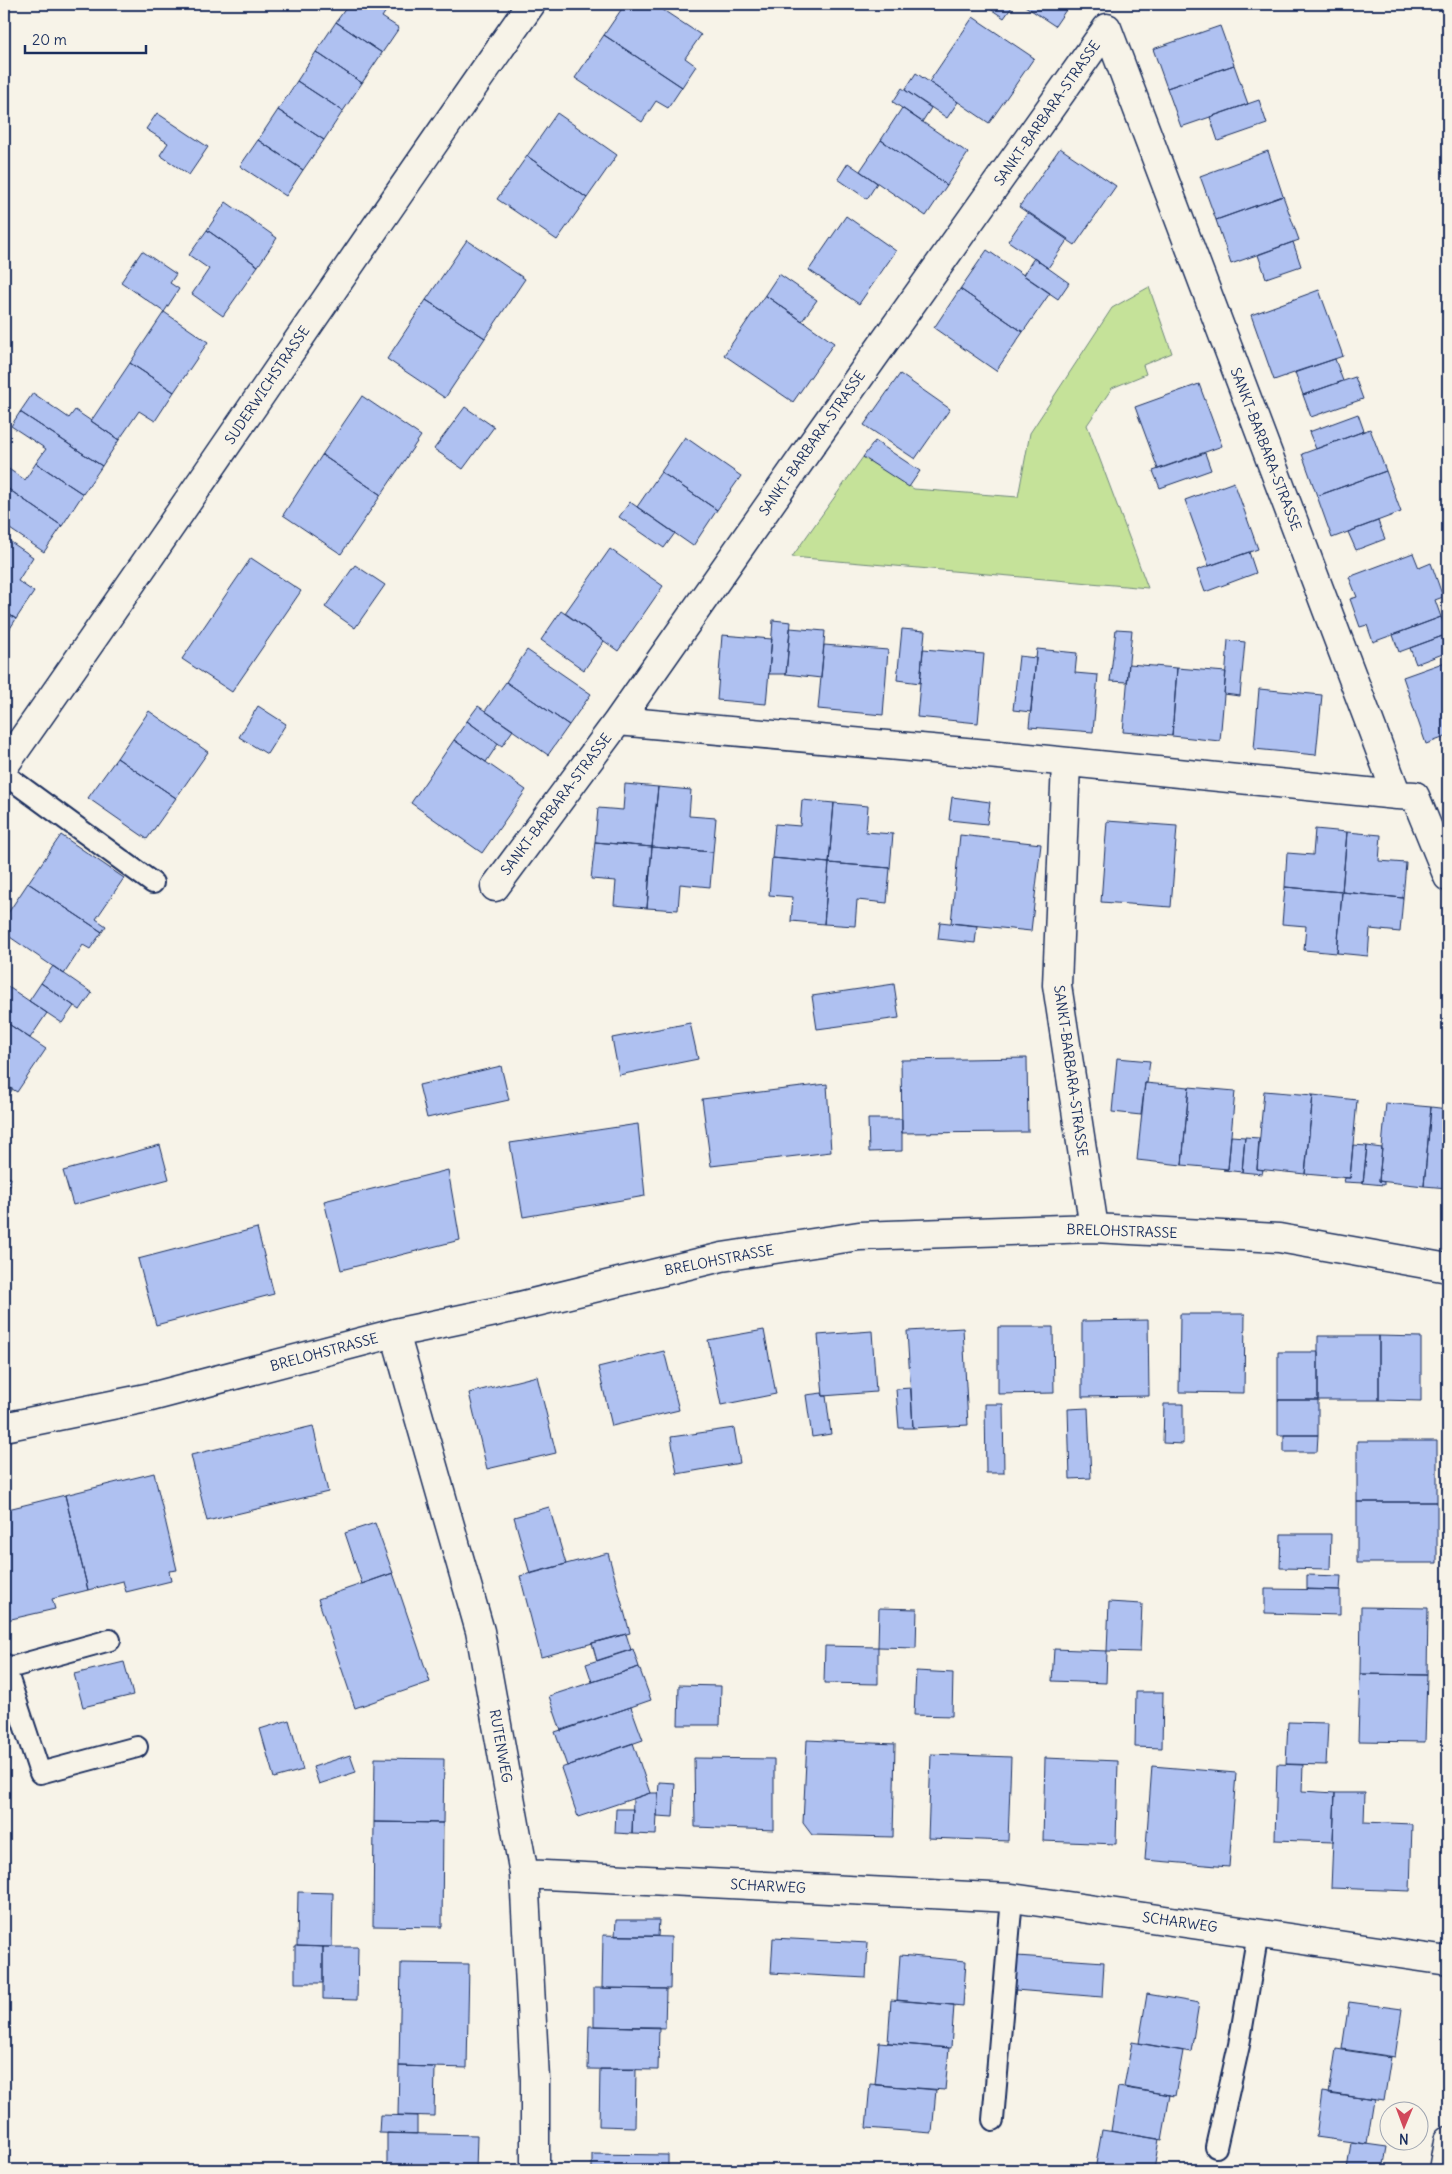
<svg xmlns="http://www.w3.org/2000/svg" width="1452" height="2174" font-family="Delius,sans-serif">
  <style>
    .green { fill: #c5e299; stroke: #70887c }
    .building { fill: #afc1f1; stroke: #1b2f5e }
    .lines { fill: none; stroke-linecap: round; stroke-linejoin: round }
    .service-casing { stroke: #1b2f5e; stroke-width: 24 }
    .minor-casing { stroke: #1b2f5e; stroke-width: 31 }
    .secondary-casing { stroke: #1b2f5e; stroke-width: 31 }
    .service { stroke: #f7f3e8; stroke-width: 20 }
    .minor { stroke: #f7f3e8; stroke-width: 28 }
    .secondary { stroke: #f7f3e8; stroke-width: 28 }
    .labels { text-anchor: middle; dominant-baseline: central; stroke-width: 4; stroke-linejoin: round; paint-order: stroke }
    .street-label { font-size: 14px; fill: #1b2f5e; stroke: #f7f3e8 }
  </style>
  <rect width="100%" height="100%" fill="#f7f3e8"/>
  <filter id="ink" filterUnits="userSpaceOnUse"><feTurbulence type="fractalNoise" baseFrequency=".02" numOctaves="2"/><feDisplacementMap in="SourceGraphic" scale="10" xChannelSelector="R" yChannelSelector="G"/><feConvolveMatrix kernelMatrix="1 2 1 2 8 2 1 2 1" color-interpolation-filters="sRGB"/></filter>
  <g filter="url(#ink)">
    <!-- green -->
    <path class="green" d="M1149 287 1172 353 1143 365 1146 374 1112 388 1087 425 1148 588 792 557 863 457 914 489 1018 497 1030 433 1112 308Z"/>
    <!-- building -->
    <path class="building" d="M340 4H382L388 8 382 17 399 28 382 53 336 22 346 8Z
      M625 4H654L701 35 685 58 696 66 682 87 604 35Z
      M983 4H1014L1004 18Z
      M1022 4H1070L1055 26Z
      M973 17 1034 58 989 123 929 82Z
      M336 22 382 53 362 83 316 52Z
      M1220 26 1234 65 1167 88 1153 49Z
      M604 35 682 87 668 108 656 101 642 122 575 78Z
      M316 52 362 83 343 111 297 81Z
      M1234 65 1248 104 1181 127 1167 88Z
      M916 73 958 102 947 118 905 90Z
      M297 81 343 111 324 140 278 110Z
      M902 88 931 108 922 122 893 102Z
      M1259 100 1267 124 1218 141 1210 117Z
      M902 108 968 153 947 185 881 140Z
      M278 110 324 140 303 170 258 140Z
      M157 113 208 147 189 175 160 155 168 143 146 129Z
      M557 113 617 155 587 198 527 156Z
      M258 140 303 170 286 196 240 166Z
      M881 140 947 185 926 216 860 171Z
      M1060 148 1116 186 1075 245 1019 207Z
      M1268 151 1283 196 1216 220 1200 176Z
      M527 156 587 198 557 240 497 199Z
      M848 163 877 183 867 199 838 179Z
      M1283 196 1299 240 1231 264 1216 220Z
      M226 202 277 238 258 266 207 230Z
      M1028 212 1068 239 1048 268 1008 241Z
      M846 216 896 251 859 304 809 270Z
      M207 230 258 266 223 316 192 294 209 269 189 255Z
      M467 240 525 279 485 338 426 300Z
      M1293 242 1301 266 1266 278 1258 255Z
      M987 250 1050 293 1023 332 960 289Z
      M142 251 176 274 170 283 179 289 164 312 121 282Z
      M1034 258 1069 283 1058 299 1023 275Z
      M779 274 817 300 802 321 765 295Z
      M960 289 1023 332 996 371 934 328Z
      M1319 290 1343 356 1274 380 1251 315Z
      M765 295 834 343 793 402 724 355Z
      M426 300 485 338 445 398 387 359Z
      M164 312 208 342 174 392 130 363Z
      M1335 359 1343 381 1303 395 1295 372Z
      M130 363 174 392 155 421 139 411 119 440 91 421Z
      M900 374 950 409 915 459 864 425Z
      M1355 377 1363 399 1311 417 1303 395Z
      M1199 384 1222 446 1158 469 1135 407Z
      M33 393 69 418 75 410 119 440 102 466 20 412Z
      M362 396 421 436 381 495 322 455Z
      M465 407 494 427 463 469 434 449Z
      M20 412 102 466 83 494 36 463 46 449 11 426Z
      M1358 414 1364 431 1316 449 1309 432Z
      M1370 429 1386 471 1317 496 1302 454Z
      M685 437 741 476 717 510 661 472Z
      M875 441 920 471 909 487 863 457Z
      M1205 453 1211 470 1160 488 1153 471Z
      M322 455 381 495 341 554 283 515Z
      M36 463 83 494 62 526 4 486V466L25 480Z
      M1386 471 1401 512 1332 538 1317 496Z
      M661 472 717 510 693 546 637 507Z
      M1234 482 1258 549 1209 566 1185 500Z
      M4 486 62 526 44 552 4 525Z
      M630 502 675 533 664 548 619 517Z
      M1378 521 1385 539 1356 550 1348 532Z
      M8 540 33 557 18 581 34 592 16 619 4 611V546Z
      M610 549 663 586 618 651 565 613Z
      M1249 552 1256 573 1205 592 1197 570Z
      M1413 553 1419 568 1431 563 1443 597 1435 600 1441 617 1373 642 1367 625 1360 627 1350 599 1357 597 1349 577Z
      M251 558 301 591 232 692 182 659Z
      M355 565 385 585 355 628 325 607Z
      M4 611 16 619 4 638Z
      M561 611 604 641 584 670 541 640Z
      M1441 617 1448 634 1399 652 1393 635Z
      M773 620 791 622 786 674H769Z
      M790 628 825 631 821 678 786 674Z
      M902 629 925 631 920 683 897 680Z
      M1116 629 1132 630 1127 682 1110 681Z
      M1448 634V652L1416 664 1410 648Z
      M722 635 772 639 766 704 717 700Z
      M1228 640 1245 642 1240 696 1224 694Z
      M824 645 888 650 883 715 818 709Z
      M923 649 984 654 978 723 917 717Z
      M1037 649 1077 653 1075 673 1098 675 1093 732 1029 727Z
      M527 650 591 694 569 725 506 682Z
      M1019 656 1036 658 1031 712 1013 710Z
      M1448 661V736L1426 744 1403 677Z
      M1129 664 1177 668 1172 736 1123 732Z
      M1177 668 1226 672 1220 741 1172 736Z
      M506 682 569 725 548 755 485 711Z
      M1259 689 1322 695 1316 755 1254 749Z
      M258 706 286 724 267 754 239 737Z
      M478 706 513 730 502 746 467 721Z
      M149 711 208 752 176 798 117 758Z
      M467 721 498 744 486 762 454 740Z
      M454 740 526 790 482 853 411 803Z
      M117 758 176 798 147 839 88 798Z
      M625 784 658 787 652 847 595 842 598 808 623 810Z
      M658 787 691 790 689 816 716 818 713 852 652 847Z
      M952 797 990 802 987 824 949 820Z
      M802 800 834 803 829 863 772 858 775 824 800 826Z
      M834 803 868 806 866 832 893 834 890 868 829 863Z
      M1107 821 1177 826 1171 907 1101 902Z
      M1315 829 1347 832 1342 892 1285 887 1287 853 1313 855Z
      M1347 832 1381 835 1379 861 1406 863 1403 898 1342 892Z
      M61 835 124 878 96 919 106 926 102 932 28 883Z
      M960 835 1041 844 1031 931 951 923Z
      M595 842 652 847 647 908 614 905 616 881 591 879Z
      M652 847 713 852 710 887 680 884 678 910 647 908Z
      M772 858 829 863 824 924 791 921 793 897 769 895Z
      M829 863 890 868 887 903 857 900 855 926 824 924Z
      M28 883 102 932 90 949 83 945 64 974 4 933V919Z
      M1285 887 1342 892 1337 953 1304 950 1306 926 1282 924Z
      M1342 892 1403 898 1400 932 1370 929 1368 956 1337 953Z
      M940 922 977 926 975 943 938 939Z
      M53 966 92 993 80 1010 41 983Z
      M41 983 74 1006 62 1023 29 1001Z
      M4 984 47 1013 30 1038 4 1021Z
      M894 984 899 1018 817 1029 812 996Z
      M4 1021 46 1049 17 1092 4 1084Z
      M690 1023 698 1059 619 1075 612 1038Z
      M1027 1058 1028 1132 902 1133 901 1060Z
      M1117 1058 1150 1061 1147 1083H1145L1141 1115 1112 1112Z
      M501 1066 509 1100 427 1118 419 1085Z
      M1145 1083 1189 1087 1182 1165 1137 1160Z
      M4 1084 12 1090 4 1102Z
      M827 1084 831 1152 711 1166 702 1099Z
      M1189 1087 1235 1091 1228 1169 1182 1165Z
      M1264 1091 1313 1095 1305 1174 1257 1169Z
      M1313 1095 1357 1100 1350 1178 1305 1174Z
      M1386 1103 1431 1107 1424 1186 1379 1181Z
      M1431 1107 1448 1109V1188L1424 1186Z
      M868 1119H902V1151L869 1152Z
      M638 1124 645 1196 523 1217 510 1143Z
      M1231 1136 1245 1137 1242 1172 1223 1170 1228 1169Z
      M1245 1137 1259 1138 1257 1169 1263 1170 1262 1174 1242 1172Z
      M160 1145 169 1179 73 1205 63 1171Z
      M1353 1145 1367 1146 1363 1183 1344 1182 1345 1178H1350Z
      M1367 1146 1382 1148 1379 1181 1384 1182V1185L1363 1183Z
      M448 1170 460 1240 341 1270 324 1201Z
      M4 1176 11 1178 4 1211Z
      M257 1228 274 1294 156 1325 138 1259Z
      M1180 1314H1245L1244 1393 1179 1392Z
      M1148 1320 1149 1396 1082 1397V1321Z
      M998 1327H1053L1054 1393 998 1394Z
      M963 1328 968 1425 913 1428 907 1331Z
      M764 1330 776 1394 721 1405 708 1340Z
      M872 1331 876 1392 823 1396 818 1335Z
      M1318 1336H1379V1400H1318Z
      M1379 1336 1421 1337V1401L1379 1400Z
      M664 1351 679 1410 612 1426 598 1367Z
      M1278 1352H1318V1400H1278Z
      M537 1376 556 1453 487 1469 469 1393Z
      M911 1388 913 1428H899L896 1389Z
      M822 1393 823 1396H826L831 1434 812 1437 806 1395Z
      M1278 1400H1318V1435H1278Z
      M985 1404H1003L1004 1473H986Z
      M1164 1404H1183V1444L1163 1443Z
      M1088 1408 1091 1478 1070 1479 1068 1409Z
      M313 1426 328 1492 207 1521 191 1455Z
      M734 1428 740 1463 677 1474 671 1437Z
      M1284 1435H1318L1317 1452H1284Z
      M1357 1441H1437V1502H1357Z
      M154 1473 177 1570 169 1571 171 1581 126 1592 123 1581 88 1590 65 1495Z
      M65 1495 88 1590 52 1599 55 1609 7 1620 4 1610V1510Z
      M1357 1502H1437V1563H1357Z
      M549 1507 566 1564 530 1574 514 1517Z
      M375 1523 393 1573 362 1584 345 1533Z
      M1281 1534H1331L1330 1569 1280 1568Z
      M608 1553 630 1633 541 1657 520 1576Z
      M393 1573 430 1682 355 1708 318 1599Z
      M1307 1575 1341 1576 1340 1590 1307 1589Z
      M1265 1589 1340 1590V1615L1265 1613Z
      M1109 1602 1142 1604 1140 1652 1107 1651Z
      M1361 1607 1428 1608 1427 1675 1360 1674Z
      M879 1608 917 1609 916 1648 878 1647Z
      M626 1634 631 1650 597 1661 592 1643Z
      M825 1646 878 1647V1684L824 1683Z
      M633 1649 639 1667 592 1682 586 1664Z
      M1054 1649 1107 1651 1106 1683 1052 1681Z
      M124 1662 133 1695 83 1707 74 1674Z
      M639 1667 651 1700 561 1731 549 1696Z
      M916 1671 953 1673 952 1716 914 1715Z
      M1360 1674 1427 1675 1425 1742 1358 1741Z
      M679 1685 721 1686 720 1725H678Z
      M1136 1692H1163L1162 1748 1135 1747Z
      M631 1707 643 1740 567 1766 555 1732Z
      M289 1720 303 1770 274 1778 260 1729Z
      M1288 1722 1328 1723 1326 1765 1286 1764Z
      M807 1740 895 1744 893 1837 812 1835 803 1823Z
      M633 1743 650 1793 578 1817 561 1768Z
      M931 1754 1011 1757 1008 1841 928 1838Z
      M350 1755 356 1772 319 1784 313 1767Z
      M375 1758 444 1759 443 1823 374 1822Z
      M694 1758 774 1759V1830L695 1827Z
      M1045 1758 1118 1761 1116 1844 1043 1841Z
      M1277 1764 1303 1765 1302 1791 1335 1793 1333 1842 1275 1840Z
      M1152 1766 1236 1773 1229 1867 1145 1860Z
      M659 1782 675 1783 673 1817 657 1816Z
      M650 1793H658L656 1835 632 1834 633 1799Z
      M1335 1793H1365L1364 1822 1412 1824 1410 1891 1331 1888Z
      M616 1809H633L632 1834 615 1833Z
      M374 1822 443 1823 442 1927 373 1926Z
      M298 1892 333 1893 332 1947 297 1946Z
      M616 1920H659L658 1936H615Z
      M603 1935 671 1937 670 1989 602 1988Z
      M773 1938 868 1943 866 1978 771 1973Z
      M295 1946 323 1947V1983H295Z
      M323 1947H358L357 2000 323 1999Z
      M900 1955 966 1961 963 2006 897 2000Z
      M1017 1956 1104 1962 1102 1997 1015 1990Z
      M401 1963 469 1964 467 2068 399 2066Z
      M594 1988 666 1989 665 2028 594 2026Z
      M1147 1994 1199 2003 1191 2052 1139 2043Z
      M891 2000 954 2005 951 2048 888 2043Z
      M1349 2002 1402 2009 1395 2057 1342 2049Z
      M589 2026 659 2027 658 2070 588 2069Z
      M879 2042 949 2048 945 2090 875 2085Z
      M1132 2042 1183 2051 1175 2096 1124 2087Z
      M1336 2049 1391 2057 1384 2101 1329 2094Z
      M399 2066 435 2067 434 2116 398 2115Z
      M600 2069H636L635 2127 599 2126Z
      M870 2084 936 2090 932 2133 866 2128Z
      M1118 2087 1170 2095 1162 2140 1111 2131Z
      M1322 2092 1374 2100 1367 2144 1316 2137Z
      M380 2115 417 2116V2134L379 2133Z
      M1102 2130 1159 2139 1154 2170H1095Z
      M387 2133 477 2135 476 2170H387Z
      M1351 2142 1387 2147 1383 2170H1347Z
      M592 2154 668 2155V2170H592Z"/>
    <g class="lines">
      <defs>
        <path id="service" d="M4 774 153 883
          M4 1664 40 1773 137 1747
          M5 1669 110 1640
          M993 2120 1012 1898
          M1216 2147 1239 2045 1258 1933"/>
        <path id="minor" d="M1107 28 1397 795 999 755 618 721 819 434Z
          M1066 763 1057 985 1094 1228
          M1397 795 1415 796 1448 877
          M495 887 618 721
          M395 1333 480 1631 524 1874 535 2079V2170
          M4 1427 151 1397 395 1333 495 1312 722 1257 859 1236 1094 1228 1279 1238 1448 1268
          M524 1874 1012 1898 1448 1961
          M1443 2170 1448 2141"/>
        <path id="secondary" d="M4 766C182 514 353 256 531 4"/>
      </defs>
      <!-- service casing -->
      <use href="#service" class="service-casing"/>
      <!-- minor casing -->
      <use href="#minor" class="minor-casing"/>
      <!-- secondary casing -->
      <use href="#secondary" class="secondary-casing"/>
      <!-- service -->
      <use href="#service" class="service"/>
      <!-- minor -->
      <use href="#minor" class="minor"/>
      <!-- secondary -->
      <use href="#secondary" class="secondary"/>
    </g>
  </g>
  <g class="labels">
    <!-- street labels -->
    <g class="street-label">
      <text transform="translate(1047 113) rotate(-55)">SANKT-BARBARA-STRASSE</text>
      <text transform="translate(267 385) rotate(-56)">SUDERWICHSTRASSE</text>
      <text transform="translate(812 443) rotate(-55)">SANKT-BARBARA-STRASSE</text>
      <text transform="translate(1266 449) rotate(69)">SANKT-BARBARA-STRASSE</text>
      <text transform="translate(556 804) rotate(-53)">SANKT-BARBARA-STRASSE</text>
      <text transform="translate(1071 1071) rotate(82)">SANKT-BARBARA-STRASSE</text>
      <text transform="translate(1122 1231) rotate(2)">BRELOHSTRASSE</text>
      <text transform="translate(719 1260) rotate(-11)">BRELOHSTRASSE</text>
      <text transform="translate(324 1352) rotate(-15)">BRELOHSTRASSE</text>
      <text transform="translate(501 1746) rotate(80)">RUTENWEG</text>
      <text transform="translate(768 1886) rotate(3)">SCHARWEG</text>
      <text transform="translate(1180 1922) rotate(8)">SCHARWEG</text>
    </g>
  </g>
  <!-- margin -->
  <rect width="1452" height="2174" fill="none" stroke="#f7f3e8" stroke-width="20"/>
  <rect x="10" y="10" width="1432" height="2154" fill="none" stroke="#1b2f5e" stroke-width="2" filter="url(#ink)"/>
  <!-- north arrow -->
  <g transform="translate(1404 2126) rotate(181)"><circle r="24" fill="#f7f3e8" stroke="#9fa5b1"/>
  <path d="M0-4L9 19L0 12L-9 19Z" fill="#d1495b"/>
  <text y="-8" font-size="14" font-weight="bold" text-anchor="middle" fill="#1b2f5e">N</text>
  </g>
  <!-- scale -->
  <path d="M25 45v8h121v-8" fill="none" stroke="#1b2f5e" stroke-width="2.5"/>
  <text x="32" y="45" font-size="15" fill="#1b2f5e" stroke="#f7f3e8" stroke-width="4" paint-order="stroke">20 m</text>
</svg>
